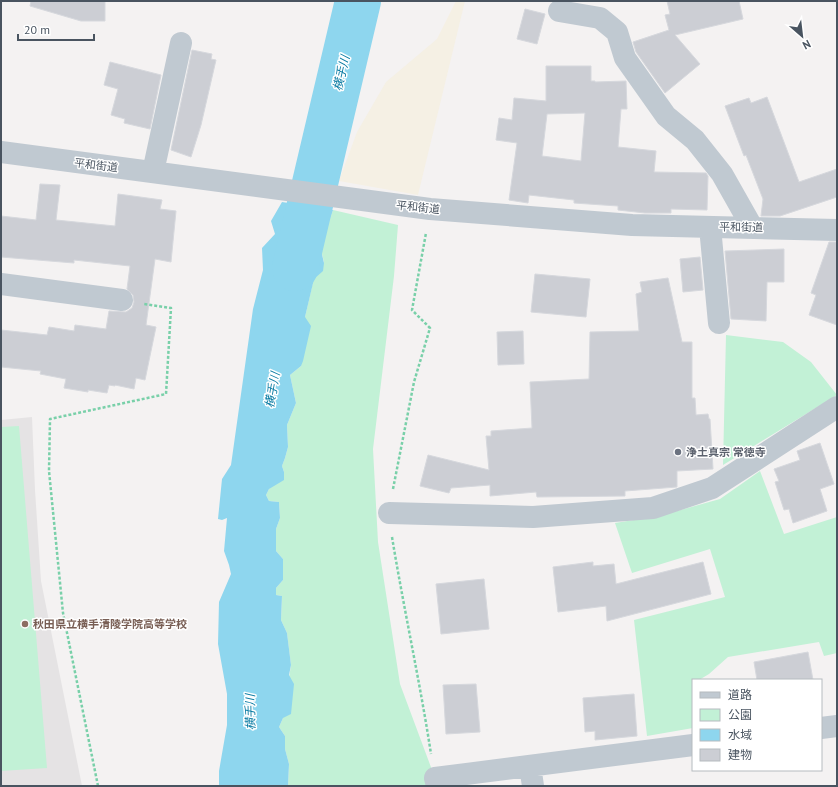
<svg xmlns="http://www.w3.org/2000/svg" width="838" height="787" font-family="'PT Sans','Noto Sans JP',sans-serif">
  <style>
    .education { fill: #e5e3e4 }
    .green { fill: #c2f1d6 }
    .sand { fill: #f5f0e4 }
    .water { fill: #8ed6ee }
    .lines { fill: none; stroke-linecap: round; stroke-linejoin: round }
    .river { stroke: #8ed6ee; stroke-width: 46 }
    .building { fill: #ccced4; stroke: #d6d8dd; fill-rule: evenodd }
    .path { stroke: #79d0a9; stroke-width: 2.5; stroke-dasharray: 3 2; stroke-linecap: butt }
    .minor { stroke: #c0c9d1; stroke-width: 22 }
    .worship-dot { fill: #6b7280; stroke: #fff; stroke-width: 1.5 }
    .education-dot { fill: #8d6e63; stroke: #fff; stroke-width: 1.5 }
    .labels { text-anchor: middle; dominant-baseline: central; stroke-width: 3; stroke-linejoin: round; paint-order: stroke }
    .street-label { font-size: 11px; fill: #495460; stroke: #fff }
    .worship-label { font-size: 11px; font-weight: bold; fill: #5b616d; stroke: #fff; text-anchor: start }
    .education-label { font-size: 11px; font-weight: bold; fill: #785e54; stroke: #fff; text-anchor: start }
    .water-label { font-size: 12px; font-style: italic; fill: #0b7ca3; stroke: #fff }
  </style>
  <rect width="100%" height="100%" fill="#f4f2f2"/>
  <!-- education -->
  <path class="education" d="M32 417 35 490 41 581 82 786H1V420Z"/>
  <!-- green -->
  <path class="green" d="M333 210 398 225 394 276 373 449 378 542 400 684 435 778 437 786H288L289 764 285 749V736L279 727 283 718 291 665 287 633 281 620 282 596 276 595V588L283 580V559L276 551V529L280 518 279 502 269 501 266 495 269 489 284 472 282 466 285 458 288 447 287 425 296 403 290 375 301 366 305 317 314 278 324 262 320 246Z
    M726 335 783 342 811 362 837 395 723 465Z
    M19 426 47 768 1 771V427Z
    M760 471 784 534 837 517V653L824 656 819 642 728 657 709 674 699 680H693V728L647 736 634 620 725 597 710 549 632 573 615 523 659 516 720 499Z"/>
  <!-- sand -->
  <path class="sand" d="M456 1H465L418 195 339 181 357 132 386 82 437 39Z"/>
  <!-- water -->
  <path class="water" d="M282 202 333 210 320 246 324 263 323 271 314 279 305 317 311 326 303 361 301 366 290 375 296 403 287 425 288 447 285 458 282 466 284 472V480L269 489 266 495 269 501 279 502 280 518 276 529V551L283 559V580L276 588V595L282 596 281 620 287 633 291 665 289 675 294 684 291 714 283 718 279 727 285 736V749L289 764 288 786H219V771L227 725V694L218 644 219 602 231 574 229 565 224 551 227 518 222 520 218 519 222 479 231 465 253 309 263 270 262 248 275 234 271 221Z"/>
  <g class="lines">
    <!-- river -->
    <path class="river" d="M295 268 358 1"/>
  </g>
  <!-- building -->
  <path class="building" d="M31 1H105V21H81L30 6Z
    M667 1H739L743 19 675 35 700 64 665 93 636 52 633 42 669 30 665 15 670 14Z
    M525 9 545 14 537 44 517 39Z
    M192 50 212 54 211 59 216 60 201 125 191 157 171 150Z
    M110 62 161 75 150 129 124 123 125 119 111 115 118 89 104 85Z
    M546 66H591V81H595V82L626 81 627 109H621L618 147 656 151 654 172 706 173 708 176 707 210 671 209V213H645L618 210V206L574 203V200L529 195 528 203 509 200 517 143 496 140 499 118 512 120 514 98 546 101ZM585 113 581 161 542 156 547 114Z
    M767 97 799 182 837 169V197L780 216H761L763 199 746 155 744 156 725 106 749 98 751 103Z
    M40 184 60 185 56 220 115 226 118 194 162 200 160 209 176 211 171 262 155 259 146 325 156 327 145 380 136 378 134 389 115 385V386L109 385 107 393 88 390V392L64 388 66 379 40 374 41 371 1 367V330L47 335 49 327 74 331 75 325 106 329 109 311 126 312 132 308 134 302 133 295 127 289 130 266 74 260V263L1 257V216L36 220Z
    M829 242H837V325L809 315 816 295 811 293Z
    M784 249V282H767L766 321 731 319 725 251Z
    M700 257 703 290 683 292 680 259Z
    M535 274 590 279 586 317 531 312Z
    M668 278 682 342H692V398H695L696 415 708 414 709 419H710L713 469 677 471V487L625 491V496L537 497 536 492 490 496V485L451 488 449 493 420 486 428 455 489 470 486 436H491V431L532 428 530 382 589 379 590 332 639 331 636 294 642 292 640 282Z
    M523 331 524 364 498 365 497 332Z
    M820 443 834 484 820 489 827 511 793 523 789 509 784 510 775 482 779 481 774 469 800 460 797 451Z
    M593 562V566L614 564 616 584 703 562 711 594 607 621 606 606 558 612 553 567Z
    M484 579 489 629 441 634 436 584Z
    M808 652 813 680H757L754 662Z
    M476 684 480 732 446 734 443 685Z
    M634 694 637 736 595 740V731L585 732 583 698Z"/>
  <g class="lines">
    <!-- path -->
    <path class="path" d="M393 489 414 382 430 328 412 310 426 233
      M392 537C404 610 420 682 431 754
      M98 786 63 613 49 471 50 419 166 394 171 308 144 304"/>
    <!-- minor -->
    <path class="minor" d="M559 11 600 18 617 32 625 58 666 116 695 140 722 174 752 227
      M1 152 430 209 632 225 837 230
      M153 172 181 43
      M710 227 719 323
      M1 284 122 300
      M389 513 533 517 653 508 712 488 837 407
      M821 728 837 726
      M530 766 533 786
      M437 786 435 778 693 745"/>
  </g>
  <!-- markers -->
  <circle class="worship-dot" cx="678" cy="452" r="4"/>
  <circle class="education-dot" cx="25" cy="624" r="4"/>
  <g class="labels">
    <!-- street labels -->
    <g class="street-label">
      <text transform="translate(96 165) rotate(7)">平和街道</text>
      <text transform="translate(418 207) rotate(6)">平和街道</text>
      <text transform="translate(741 227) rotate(1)">平和街道</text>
    </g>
    <!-- worship labels -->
    <g class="worship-label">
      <text x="686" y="452">浄土真宗 常徳寺</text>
    </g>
    <!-- education labels -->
    <g class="education-label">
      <text x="33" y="624">秋田県立横手清陵学院高等学校</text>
    </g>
    <!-- water labels -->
    <g class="water-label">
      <text transform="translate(341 73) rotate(-77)">横手川</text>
      <text transform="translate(272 390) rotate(-80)">横手川</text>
      <text transform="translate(250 712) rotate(-91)">横手川</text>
    </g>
  </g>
  <!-- border -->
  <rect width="838" height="787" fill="none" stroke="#495460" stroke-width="4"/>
  <!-- legend -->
  <rect x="692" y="679" width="130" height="92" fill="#ffffff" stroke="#b6bbbf"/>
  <rect x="700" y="692" width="20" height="6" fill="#c0c9d1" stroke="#b6bbbf"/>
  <text x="728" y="699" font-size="12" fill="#495460">道路</text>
  <rect x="700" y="709" width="20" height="12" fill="#c2f1d6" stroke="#b6bbbf"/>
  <text x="728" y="719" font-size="12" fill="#495460">公園</text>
  <rect x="700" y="729" width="20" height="12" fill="#8ed6ee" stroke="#b6bbbf"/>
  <text x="728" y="739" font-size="12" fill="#495460">水域</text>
  <rect x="700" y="749" width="20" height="12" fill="#ccced4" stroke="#b6bbbf"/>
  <text x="728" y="759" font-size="12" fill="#495460">建物</text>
  <!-- north arrow -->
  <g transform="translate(802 36) rotate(152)" stroke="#ffffff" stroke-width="3" paint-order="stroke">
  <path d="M0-3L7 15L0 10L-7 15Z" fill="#495460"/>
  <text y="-6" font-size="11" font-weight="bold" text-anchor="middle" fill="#495460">N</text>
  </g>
  <!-- scale -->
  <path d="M18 34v6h76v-6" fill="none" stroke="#495460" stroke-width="2"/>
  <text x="24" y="34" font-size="12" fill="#495460" stroke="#ffffff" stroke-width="3" paint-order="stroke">20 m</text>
</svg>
